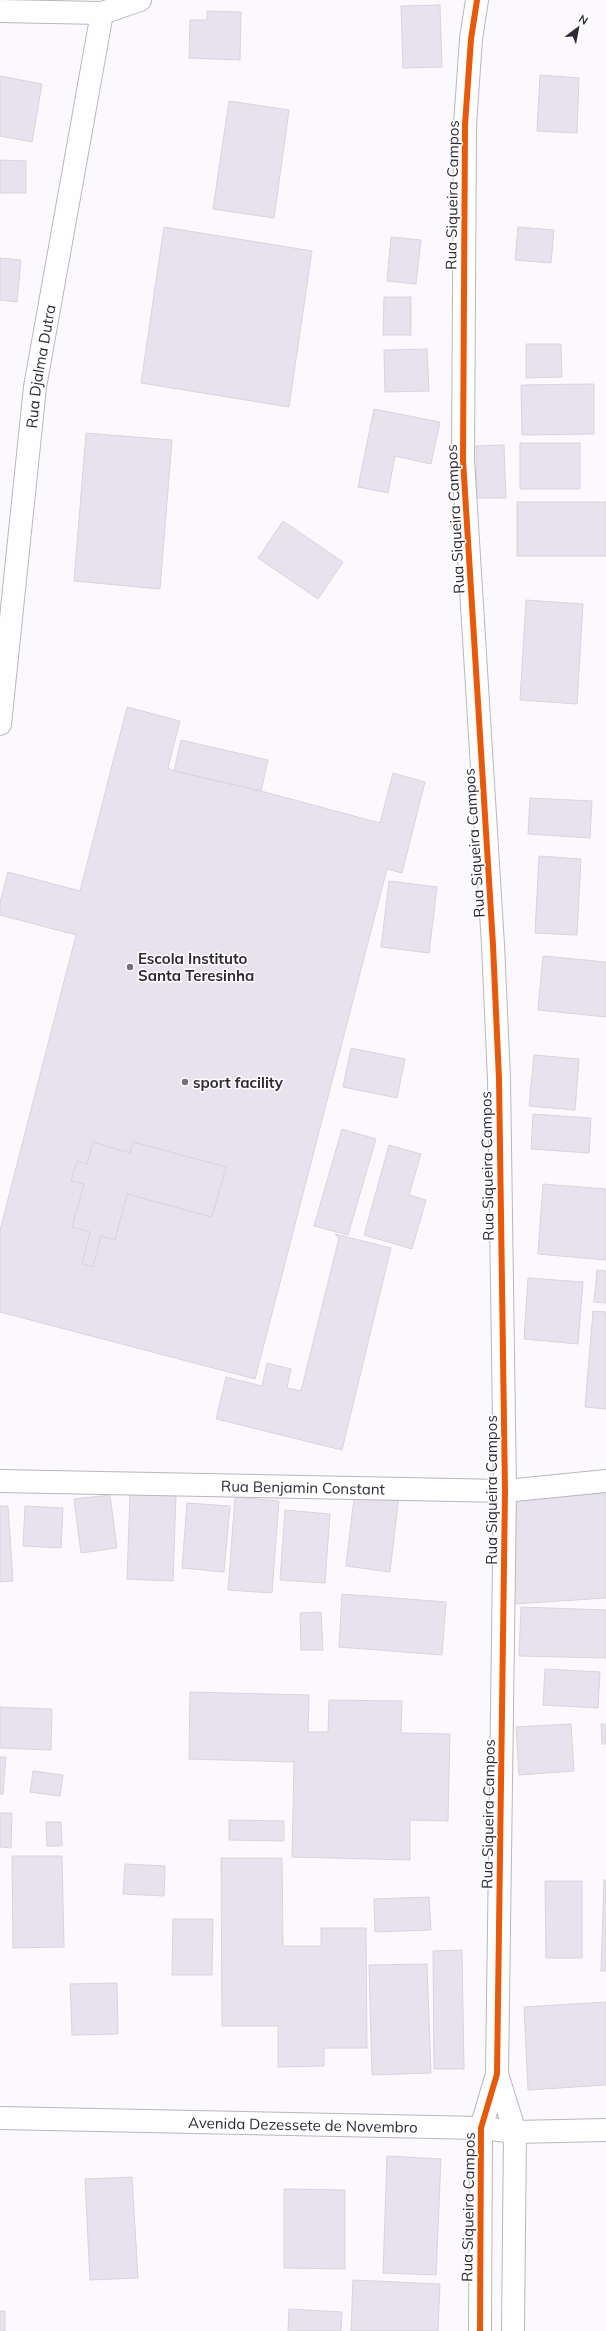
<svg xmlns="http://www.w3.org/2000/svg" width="606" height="2331" font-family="Mulish,sans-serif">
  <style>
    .building { fill: #e7e2ee; stroke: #d8d5dc }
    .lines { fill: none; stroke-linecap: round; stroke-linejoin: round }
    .street-casing { stroke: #b9b6be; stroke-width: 24 }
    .secondary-casing { stroke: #b9b6be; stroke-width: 24 }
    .street { stroke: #fefeff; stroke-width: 22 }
    .secondary { stroke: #fefeff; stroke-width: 22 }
    .cycleway-casing { stroke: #fff; stroke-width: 8 }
    .cycleway { stroke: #e8590c; stroke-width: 6 }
    .poi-dot { fill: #76727b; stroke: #fff; stroke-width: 1.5 }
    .labels { text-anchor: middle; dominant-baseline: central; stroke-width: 3; stroke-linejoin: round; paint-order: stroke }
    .street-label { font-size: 15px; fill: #2e2935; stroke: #fff }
    .poi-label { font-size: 15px; font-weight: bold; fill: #2e2935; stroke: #fff; text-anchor: start }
  </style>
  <rect width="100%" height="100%" fill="#fbf9fe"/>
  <!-- building -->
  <path class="building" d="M440 5 442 67 403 68 401 6Z
    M207 11 241 12 240 60 189 58 190 20H207Z
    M540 75 579 78 577 133 537 131Z
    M0 76 42 84 32 142 0 136Z
    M229 101 289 110 274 218 213 209Z
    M0 160 26 161V193H0Z
    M164 227 312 251 289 407 141 383Z
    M518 227 554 230 551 263 515 260Z
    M391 237 421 240 416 284 387 281Z
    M0 258 21 260 17 302 0 300Z
    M384 297H411V335H383Z
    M526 344H561L562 377 526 378Z
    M427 349 429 391 385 392 384 350Z
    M594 384V434L522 435 521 385Z
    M374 409 440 422 431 464 395 456 388 493 358 487Z
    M86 433 172 440 160 589 74 581Z
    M520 443H580V489H520Z
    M504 445 506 498H477L476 446Z
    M517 502H606V556H517Z
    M283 521 343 562 318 599 258 558Z
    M526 600 583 604 577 704 520 700Z
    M127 707 180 721 168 768 174 771 261 791 380 823 393 773 425 782 402 873 387 869 255 1379 0 1312V1230L76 935 0 915V902L8 872 80 891Z
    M181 740 268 760 261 791 174 771Z
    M530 798 592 801 590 838 528 834Z
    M539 856 581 859 577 935 535 933Z
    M389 881 437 887 429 953 381 947Z
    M543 956 606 962V1017L538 1010Z
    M351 1048 405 1059 397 1098 343 1087Z
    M534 1055 579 1059 575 1110 529 1106Z
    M533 1114 591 1118 589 1153 531 1149Z
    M342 1129 376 1139 348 1235 314 1226Z
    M93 1142 130 1153 133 1142 226 1167 212 1217 127 1194 115 1240 101 1236 93 1267 82 1264 90 1232 72 1227 84 1184 71 1181 77 1161 87 1164Z
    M389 1145 421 1154 409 1195 426 1200 412 1249 364 1235Z
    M543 1184 606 1189V1260L538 1254Z
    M335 1234 391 1248 342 1450 216 1419 226 1377 262 1386 267 1363 291 1369 287 1388 301 1391 339 1238Z
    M597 1270 606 1271V1303L594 1302Z
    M528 1278 583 1282 578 1344 524 1339Z
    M593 1311 606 1312V1409L585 1407Z
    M355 1489 399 1495 390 1572 346 1566Z
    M606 1489V1598L514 1604 507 1495Z
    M130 1494 176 1495 173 1581 127 1579Z
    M110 1495 117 1548 81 1553 74 1499Z
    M235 1497 279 1501 272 1593 228 1590Z
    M187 1503 230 1506 224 1572 182 1568Z
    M0 1506H8L13 1581 0 1582Z
    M25 1506 63 1508 61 1548 23 1546Z
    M285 1510 330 1514 325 1583 280 1580Z
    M342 1594 446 1602 442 1655 339 1647Z
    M521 1607 606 1610V1658L519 1656Z
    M321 1612 323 1650H301L300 1613Z
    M545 1669 600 1672 598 1708 543 1705Z
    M190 1692 309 1695 308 1732H328L329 1700 402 1701 401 1733 450 1734 448 1821 410 1820V1860L292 1857 294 1762 189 1759Z
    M0 1707 52 1709 51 1750 0 1748Z
    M571 1724 574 1771 519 1775 516 1727Z
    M601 1724H606V1744H602Z
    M0 1757H6L3 1794H0Z
    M33 1771 63 1775 60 1796 30 1792Z
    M0 1813H12L11 1848 0 1847Z
    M229 1820 284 1821V1841L229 1840Z
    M46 1822H61L62 1846H47Z
    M12 1856H62L64 1947 13 1948Z
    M221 1858H282L283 1946H321V1928H366L367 2048H324V2066L278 2067V2026H222Z
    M125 1864 165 1866 164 1896 123 1894Z
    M604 1880H606V1971H601Z
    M545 1881H582V1958H546Z
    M429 1897 431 1930 375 1932 374 1899Z
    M173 1919H213L212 1975H172Z
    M462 1950 464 2069H434L433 1951Z
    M427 1964 431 2073 372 2075 369 1965Z
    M117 1983 118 2034 72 2035 70 1984Z
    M606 2002V2085L528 2090 524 2007Z
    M387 2156 441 2159 436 2275 383 2273Z
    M132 2177 138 2278 90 2280 85 2179Z
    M284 2189 345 2190V2269L284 2268Z
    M353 2280 440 2284 438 2331H351Z
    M289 2309 342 2312 341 2331H288Z
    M0 2311H5V2331H0Z"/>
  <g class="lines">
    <defs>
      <g id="street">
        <path d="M0 11 102 13 140 0"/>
        <path id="s1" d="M0 724 35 387 102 13"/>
        <path id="s2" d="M0 1481 505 1491 606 1481"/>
        <path id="s3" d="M0 2118 481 2128 515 2132 606 2130"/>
      </g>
      <path id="secondary" d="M477 0 471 39 465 125 463 460 493 945 499 1079 505 1491 497 2074 481 2128 480 2331
        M497 2074 515 2132 513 2331"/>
    </defs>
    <!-- street casing -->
    <use href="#street" class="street-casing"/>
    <!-- secondary casing -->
    <use href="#secondary" class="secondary-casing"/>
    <!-- street -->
    <use href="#street" class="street"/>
    <!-- secondary -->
    <use href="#secondary" class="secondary"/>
    <defs>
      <path id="cycleway" d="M477 0 471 39 465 125 463 460 493 945 499 1079 505 1491 497 2074 481 2128 480 2331"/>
    </defs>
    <!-- cycleway casing -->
    <use href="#cycleway" class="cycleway-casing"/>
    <!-- cycleway -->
    <use href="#cycleway" class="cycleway"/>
  </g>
  <!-- markers -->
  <g class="poi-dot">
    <circle cx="130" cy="967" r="4"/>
    <circle cx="185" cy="1082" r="4"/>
  </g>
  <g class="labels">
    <!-- street labels -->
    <g class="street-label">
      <text transform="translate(452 195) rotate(-89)">Rua Siqueira Campos</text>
      <text stroke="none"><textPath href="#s1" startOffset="360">Rua Djalma Dutra</textPath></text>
      <text transform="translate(455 519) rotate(-93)">Rua Siqueira Campos</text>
      <text transform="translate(474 843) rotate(-94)">Rua Siqueira Campos</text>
      <text transform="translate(487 1166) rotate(-91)">Rua Siqueira Campos</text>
      <text stroke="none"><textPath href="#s2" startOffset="303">Rua Benjamin Constant</textPath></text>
      <text transform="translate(491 1490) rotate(-90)">Rua Siqueira Campos</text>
      <text transform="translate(488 1814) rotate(-89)">Rua Siqueira Campos</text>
      <text stroke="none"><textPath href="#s3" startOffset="303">Avenida Dezessete de Novembro</textPath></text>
      <text transform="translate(468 2207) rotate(-89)">Rua Siqueira Campos</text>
    </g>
    <!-- poi labels -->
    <g class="poi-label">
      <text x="138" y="958">Escola Instituto<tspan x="138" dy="17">Santa Teresinha</tspan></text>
      <text x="193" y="1082">sport facility</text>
    </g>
  </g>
  <!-- north arrow -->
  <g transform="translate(578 28) rotate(32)" stroke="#ffffff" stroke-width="3" paint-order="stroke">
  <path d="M0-3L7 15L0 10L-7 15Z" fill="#2e2935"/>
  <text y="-6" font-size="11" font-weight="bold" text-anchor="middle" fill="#2e2935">N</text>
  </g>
</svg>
